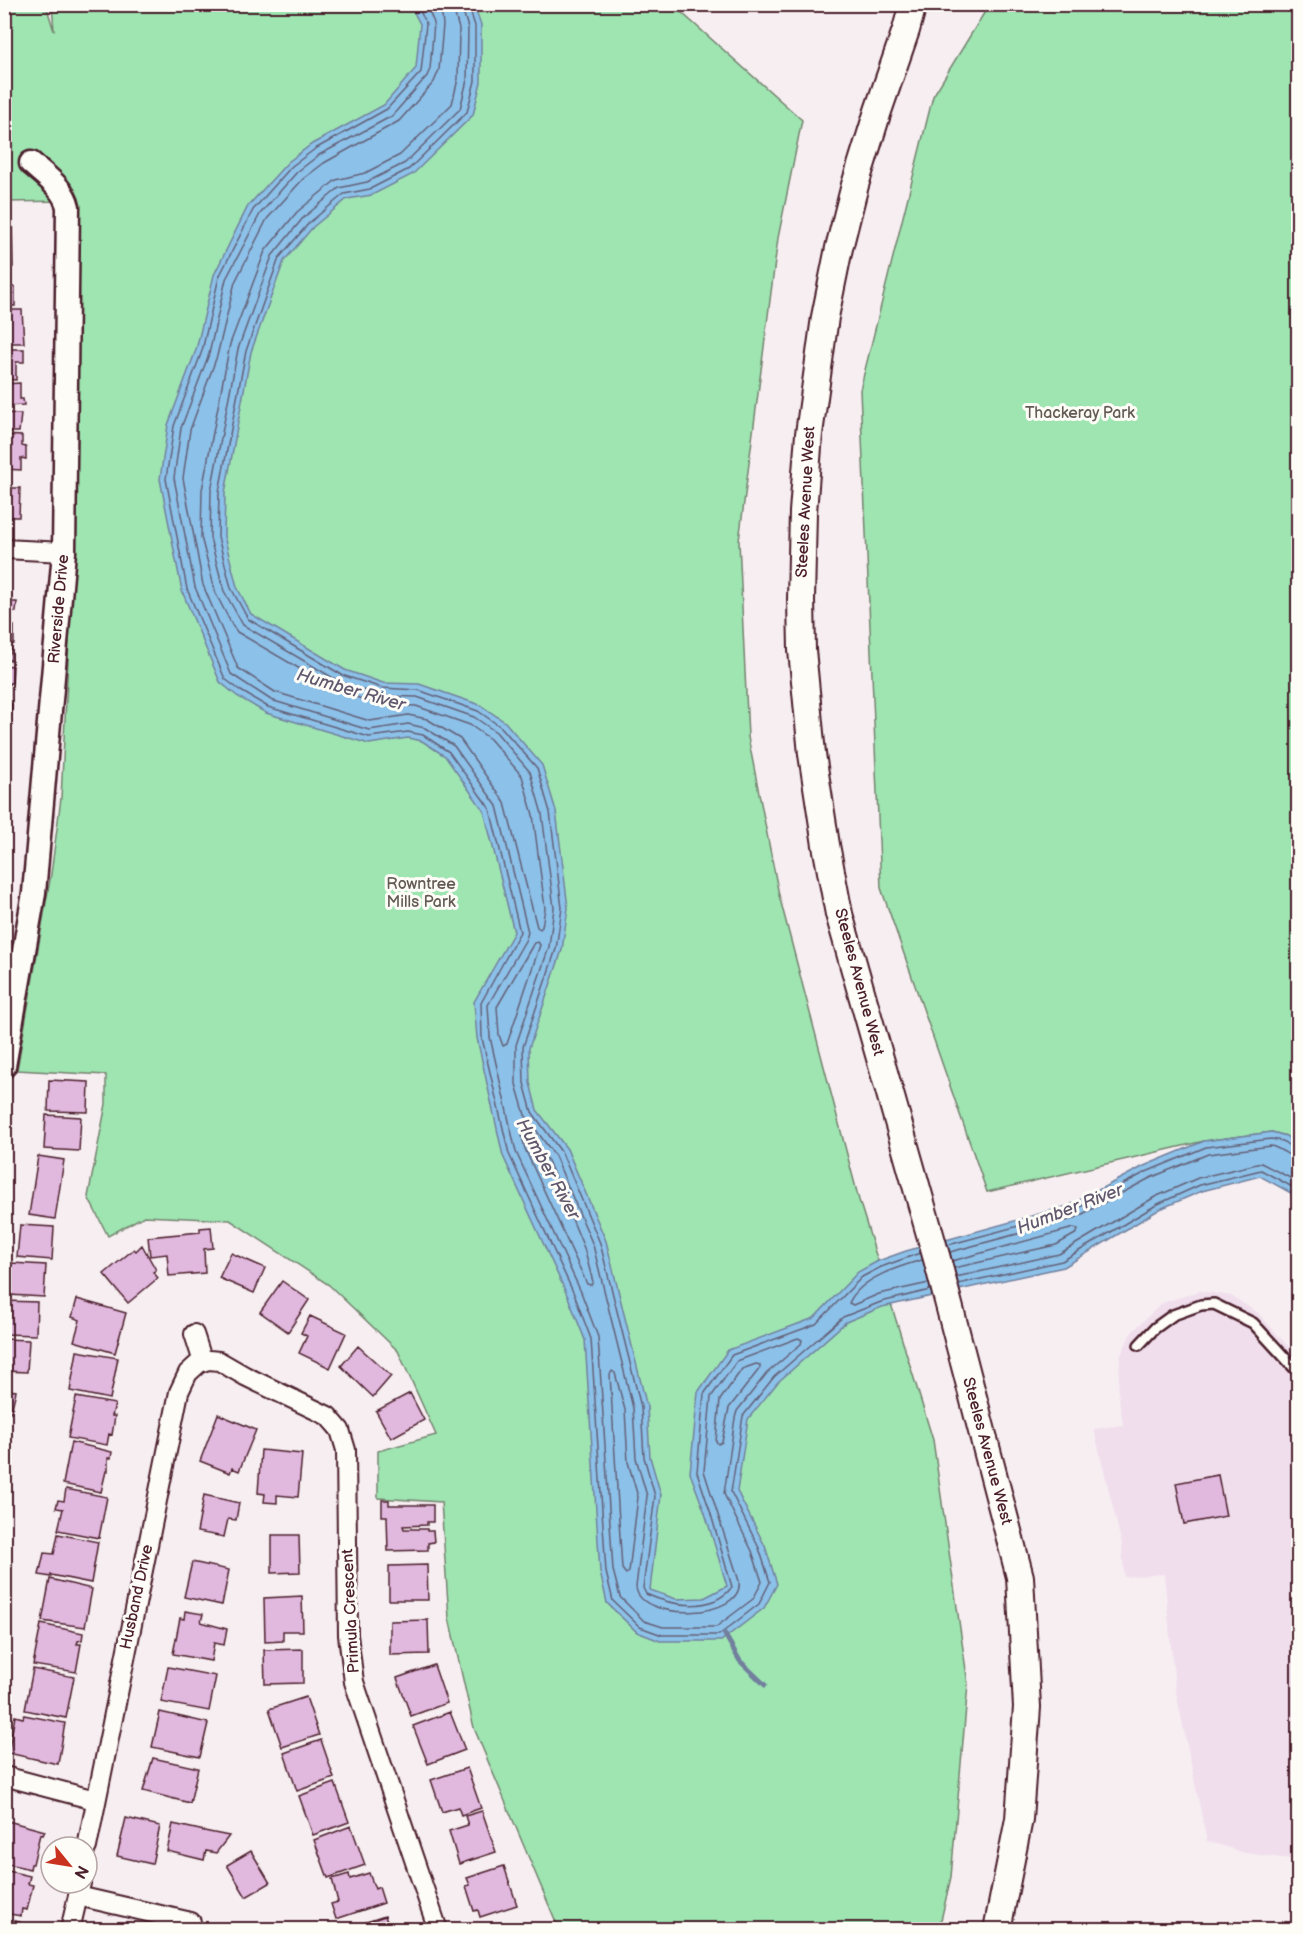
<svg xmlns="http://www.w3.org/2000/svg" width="1303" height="1934" font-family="'Balsamiq Sans',sans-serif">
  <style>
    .built { fill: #f0deec }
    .green { fill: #9ee5b2; stroke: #74826e; stroke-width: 1.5 }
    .water { fill: #8cc1e9; stroke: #72809d; stroke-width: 1.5 }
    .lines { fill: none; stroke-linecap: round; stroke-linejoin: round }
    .shore { stroke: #646077; stroke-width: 1.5 }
    .stream { stroke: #72809d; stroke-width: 5 }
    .building { fill: #e1b8de; stroke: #4a1f2b; stroke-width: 1.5 }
    .service-casing { stroke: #4a1f2b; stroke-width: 14 }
    .minor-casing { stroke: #4a1f2b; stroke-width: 22 }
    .tertiary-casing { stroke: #4a1f2b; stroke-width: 27 }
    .secondary-casing { stroke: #4a1f2b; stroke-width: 30 }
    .service { stroke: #fdfcf7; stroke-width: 9 }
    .minor { stroke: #fdfcf7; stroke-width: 18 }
    .tertiary { stroke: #fdfcf7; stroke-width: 22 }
    .secondary { stroke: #fdfcf7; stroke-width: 26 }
    .labels { text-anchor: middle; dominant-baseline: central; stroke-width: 6; stroke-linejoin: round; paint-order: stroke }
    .park-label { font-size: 16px; fill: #635a54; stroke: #fdfcf7 }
    .street-label { font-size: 16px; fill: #4a1f2b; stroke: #fdfcf7 }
    .water-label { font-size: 18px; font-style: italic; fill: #61586e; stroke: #fdfcf7 }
  </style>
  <rect width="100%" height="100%" fill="#f7eef2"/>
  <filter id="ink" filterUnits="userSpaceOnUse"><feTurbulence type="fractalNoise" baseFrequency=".0167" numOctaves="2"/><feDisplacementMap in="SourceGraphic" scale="12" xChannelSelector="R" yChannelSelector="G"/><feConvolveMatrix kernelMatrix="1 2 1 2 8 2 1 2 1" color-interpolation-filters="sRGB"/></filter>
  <g filter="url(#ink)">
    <!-- built -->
    <path class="built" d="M1200 1291 1231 1296 1257 1312 1298 1357V1860L1245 1853 1207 1841 1175 1687 1164 1574 1124 1577 1122 1545 1094 1429 1123 1425 1118 1392 1120 1357 1131 1333 1162 1303Z"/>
    <!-- green -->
    <path class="green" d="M4 5H46L54 31 52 5H673L802 120 778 238 739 541 748 737 779 895 859 1200 933 1440 968 1684 951 1877 939 1929H559L474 1728 449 1618 441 1502 378 1498V1451L436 1435 398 1351 329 1285 230 1220 144 1216 108 1236 88 1197 106 1104V1075L17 1070 51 874 61 798 74 542 67 201 5 202Z
      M989 5H1298V1146L1286 1136 1272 1132 1204 1141 987 1192 881 888 860 390 933 96Z"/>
    <!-- water -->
    <path class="water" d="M410 5H474L481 25V82L473 115 413 174 372 195 347 199 313 227 284 261 251 352 225 493 224 536 237 587 251 614 345 670 383 683 419 684 480 705 505 722 542 765 556 811 568 908 562 950 529 1048 530 1083 537 1110 567 1149 606 1241 647 1407 650 1457 661 1495 650 1590 676 1599 704 1598 727 1586 705 1513 690 1473 698 1392 728 1350 814 1318 858 1272 878 1261 906 1251 1068 1206 1144 1166 1204 1141 1272 1132 1286 1136 1298 1146V1197L1260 1176 1202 1191 1160 1209 1064 1267 882 1307 846 1322 778 1382 748 1419 737 1491 765 1546 777 1584 764 1608 721 1641H660L637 1632 607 1603 600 1572 585 1340 568 1297 503 1156 477 1038 474 1002 514 932 484 811 445 756 422 741 408 738 369 744 266 713 237 696 220 682 182 591 160 479 168 425 196 350 214 275 248 206 288 162 312 144 384 105 416 68 420 24Z"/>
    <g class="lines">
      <!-- shore -->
      <path class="shore" d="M417 4 426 24 421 72 387 109 315 149 292 166 253 210 219 277 202 351 174 426 166 479 187 589 225 679 241 691 268 707 369 737 408 732 423 735 449 752 490 809 520 932 481 1003 482 1038 509 1154 574 1294 591 1339 606 1572 613 1601 640 1627 662 1635H719L759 1604 770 1582 759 1548 731 1492 743 1416 774 1377 843 1317 881 1302 930 1290
        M426 4 434 23 430 69 427 76 392 116 319 155 297 172 260 214 226 279 209 354 181 428 174 478 195 587 231 674 271 700 369 730 408 724 425 728 454 746 497 806 528 932 526 939 488 1005 490 1037 516 1152 581 1292 598 1337 613 1570 620 1597 644 1621 663 1627H716L753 1599 762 1582 752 1551 724 1494 735 1418 737 1411 767 1373 801 1344 802 1340 798 1338 737 1361 711 1397 704 1471 739 1581C745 1620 639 1622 636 1587L647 1496 636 1458 633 1408 593 1245 555 1156 525 1115 516 1084V1045L549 947 554 908 542 814 530 772 496 732 474 717 417 697 380 696 340 682 243 625 224 591 210 538 211 491 238 349 272 256 303 218 339 188 367 182 405 163 460 109 467 80 468 28 461 4
        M436 4 442 16 443 25 439 70 434 82 399 121 324 163 303 179 267 219 235 282 217 356 190 430 183 478 203 585 238 668 275 692 370 721 408 715 427 719 460 739 505 803 537 927 540 929 542 927 545 908 533 815 522 776 490 739 470 725 416 706 379 705 336 690 237 632 232 625 216 594 201 537 202 490 230 344 265 251 297 212 336 180 365 173 400 155 452 104 458 79 459 29 452 4
        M468 4 475 26V81L467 112 409 169 370 189 344 194 309 223 279 258 246 351 219 492 218 537 231 588 248 619 342 675 382 688 418 690 478 711 501 727 537 768 550 812 562 908 556 949 523 1047 524 1083 532 1112 562 1153 600 1243 641 1407 644 1457 655 1496 643 1588 646 1594C672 1606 712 1613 732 1587L710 1511 697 1472 704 1394 732 1355 816 1324 862 1277 881 1267 920 1253
        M538 942 540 945 507 1044 503 1046 499 1035 497 1007 534 943Z
        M524 1133 527 1134 548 1161 584 1248 593 1282 591 1285 587 1284 525 1149 522 1136Z
        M948 1245 1070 1212 1146 1172 1206 1147 1271 1139 1283 1141 1293 1149 1298 1150
        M950 1252 1073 1219 1150 1178 1208 1154 1271 1146C1281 1148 1288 1157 1298 1158
        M922 1260C898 1267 860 1278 849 1303L853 1305 879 1294 929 1283
        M952 1261 1074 1228 1078 1230 1077 1233 1056 1245 954 1268
        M956 1277 1059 1254 1155 1197 1198 1178 1261 1163 1298 1182
        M958 1284 1062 1261 1158 1204 1200 1185 1261 1170 1298 1190
        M756 1364 760 1365V1368L729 1408 722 1442 718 1444 716 1441 720 1400 742 1369Z
        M612 1371 615 1373 625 1410 628 1462 638 1497 629 1572 626 1574 622 1569 610 1375Z"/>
      <!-- stream -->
      <path class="stream" d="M724 1633 740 1661 765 1685"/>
    </g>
    <!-- building -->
    <path class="building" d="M4 221H12L13 267H4Z
      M4 286 15 287V306H4Z
      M4 310H22L24 343H8L4 340Z
      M4 349H24V362H16V380L4 379Z
      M20 383V399H23L24 405 4 406V384Z
      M4 413 21 414 19 432H4Z
      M4 435 22 436V446L26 447V459L21 458V470L4 469Z
      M4 488H20L19 517H4Z
      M4 592 11 593V602H17L16 612H11L10 623 4 622Z
      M4 626H14V644L11 645V660H4Z
      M4 665 13 666 12 683H9V698H4Z
      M4 704H12L11 722H8L7 737 4 736Z
      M4 742H10L6 774H4Z
      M49 1080 89 1082 88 1112 48 1111Z
      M46 1115 81 1117 79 1151 44 1149Z
      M38 1156 64 1160 55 1219 29 1215Z
      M20 1225 54 1227 52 1260 17 1257Z
      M211 1227 213 1248 204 1249 205 1273 169 1276 167 1254 150 1256 148 1237 200 1232V1228Z
      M142 1245 156 1270 153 1272 158 1278 128 1303 104 1274 134 1249 136 1251Z
      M231 1253 265 1268 254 1293 219 1278Z
      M11 1263 46 1265 44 1297 9 1295Z
      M282 1281 309 1300 288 1332 260 1312Z
      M77 1299 126 1313 115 1353 74 1341 80 1320 72 1317Z
      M4 1301 37 1302 36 1335 4 1334Z
      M310 1316 346 1333 330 1368 299 1353 307 1336 301 1333Z
      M4 1339 29 1340 27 1372 4 1371Z
      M358 1346 391 1376 373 1397 341 1366Z
      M77 1351 118 1358 110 1399 70 1391Z
      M4 1381 10 1382 9 1390 16 1391 11 1412H8L4 1428Z
      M410 1393 424 1420 391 1438 376 1411Z
      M76 1397 115 1404 112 1416H115L112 1435 109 1434 107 1445 68 1438Z
      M218 1414 256 1430 239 1471 232 1468 230 1473 200 1461Z
      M71 1442 112 1452 111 1458H108V1471H106L101 1492 63 1484Z
      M261 1450 302 1454 298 1497 277 1495V1503L264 1502 265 1494 258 1493Z
      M1218 1475 1226 1516 1184 1524 1176 1483Z
      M66 1489 107 1497 99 1538 58 1530 63 1509 56 1508 58 1500 64 1501Z
      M204 1495 239 1503 236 1520 228 1519 224 1537 197 1532Z
      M382 1500H389V1505H433V1522H427V1525L403 1526 404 1529H427V1531H433L434 1542 428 1543V1550L388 1551 387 1516H382Z
      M58 1534 98 1542 91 1583 51 1575V1577L39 1575 44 1553 54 1554Z
      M272 1535H299L300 1572 272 1573Z
      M192 1562 229 1570 222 1605 184 1597Z
      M427 1565 428 1600H389V1566Z
      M50 1579 92 1589 85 1627 42 1621Z
      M302 1596 303 1631H283V1641L265 1642 264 1598Z
      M185 1611 203 1614 201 1622 227 1629 224 1645 214 1643 211 1661 173 1654 180 1618 184 1619Z
      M428 1620 429 1654 390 1655V1621Z
      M41 1624 83 1633 82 1640 78 1641 77 1644H81L76 1672 33 1665Z
      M303 1649V1683L265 1684 264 1650Z
      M434 1665 447 1703 411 1716 397 1678Z
      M168 1667 216 1676 209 1711 161 1702Z
      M33 1669 74 1677 66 1718 25 1710Z
      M306 1697 319 1735 282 1747 269 1709Z
      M160 1712 208 1723 200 1757 152 1747Z
      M450 1712 465 1750 428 1764 413 1726Z
      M24 1715 65 1723 58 1764 8 1753 15 1716 23 1718Z
      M321 1740 334 1778 297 1791 284 1753Z
      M153 1758 198 1768 190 1803 143 1791Z
      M467 1768 481 1808 461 1815 458 1807 442 1812 431 1780Z
      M335 1783 349 1822 313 1835 299 1796Z
      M482 1811 496 1852 459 1864 449 1831 468 1825 465 1816Z
      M126 1818 160 1826 152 1864 117 1856Z
      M4 1820 45 1831 43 1835 40 1834 33 1864H31L30 1869 4 1863Z
      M173 1824 209 1832 229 1836 216 1853 206 1851 204 1860 167 1851Z
      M351 1826 365 1865 328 1878 314 1840Z
      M251 1851 270 1883 246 1897 227 1865Z
      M504 1866 517 1905 480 1917 478 1910 474 1911 466 1886 470 1885 467 1878Z
      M4 1870 30 1876 28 1884 33 1885 27 1910 22 1909 21 1916 4 1913Z
      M369 1873 375 1889 379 1887 384 1903 336 1919 331 1904 338 1902 332 1879 349 1874 350 1879Z
      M385 1916 390 1930H349L348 1928Z
      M4 1919 20 1922 19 1930H4Z
      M525 1923 526 1930H486V1928Z"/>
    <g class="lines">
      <defs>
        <path id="service" d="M1139 1345 1155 1328 1173 1315 1201 1305 1214 1304 1253 1323 1298 1372"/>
        <path id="minor" d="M4 549 64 552
          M194 1334 203 1362
          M4 1776 95 1800
          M87 1847 179 1392 188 1373 199 1363 209 1360 219 1361 245 1376 328 1416 340 1430 346 1450 348 1635 354 1682 438 1930
          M78 1896 191 1922
          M70 1930 81 1883"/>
        <path id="tertiary" d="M4 1066 34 893 64 552 68 207C64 188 45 176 31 163"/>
        <path id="secondary" d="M913 4 906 30 878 111 855 185 839 248 825 317 809 434 803 512 801 600 802 650 812 754 826 845 839 914 937 1259 1020 1577 1027 1707 1019 1819 997 1930"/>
      </defs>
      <!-- service casing -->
      <use href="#service" class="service-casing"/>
      <!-- minor casing -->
      <use href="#minor" class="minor-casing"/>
      <!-- tertiary casing -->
      <use href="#tertiary" class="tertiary-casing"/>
      <!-- secondary casing -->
      <use href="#secondary" class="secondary-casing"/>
      <!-- service -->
      <use href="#service" class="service"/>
      <!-- minor -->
      <use href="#minor" class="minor"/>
      <!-- tertiary -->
      <use href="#tertiary" class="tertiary"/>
      <!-- secondary -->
      <use href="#secondary" class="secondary"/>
    </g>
  </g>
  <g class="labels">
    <!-- park labels -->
    <g class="park-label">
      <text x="1080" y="413">Thackeray Park</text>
      <text x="421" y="884">Rowntree<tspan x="421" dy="18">Mills Park</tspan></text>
    </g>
    <!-- street labels -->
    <g class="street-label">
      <text transform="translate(806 502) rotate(-87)">Steeles Avenue West</text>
      <text transform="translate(59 609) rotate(-85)">Riverside Drive</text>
      <text transform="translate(859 982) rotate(75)">Steeles Avenue West</text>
      <text transform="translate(987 1451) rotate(75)">Steeles Avenue West</text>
      <text transform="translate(137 1597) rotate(-78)">Husband Drive</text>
      <text transform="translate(351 1611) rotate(-93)">Primula Crescent</text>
    </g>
    <!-- water labels -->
    <g class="water-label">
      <text transform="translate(351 690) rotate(16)">Humber River</text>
      <text transform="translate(548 1169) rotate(61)">Humber River</text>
      <text transform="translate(1070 1209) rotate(-21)">Humber River</text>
    </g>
  </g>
  <!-- margin -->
  <rect width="1303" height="1934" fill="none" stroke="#fdfcf7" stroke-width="24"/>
  <rect x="12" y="12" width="1279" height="1910" fill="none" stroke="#4a1f2b" stroke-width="2" filter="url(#ink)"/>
  <!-- north arrow -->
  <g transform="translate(69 1865) rotate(120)"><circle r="28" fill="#fdfcf7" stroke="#b5a4a5" stroke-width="1.5"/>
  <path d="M0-4.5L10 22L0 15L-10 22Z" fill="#c8321e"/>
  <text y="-9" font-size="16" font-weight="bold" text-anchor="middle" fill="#4a1f2b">N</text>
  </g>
</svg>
